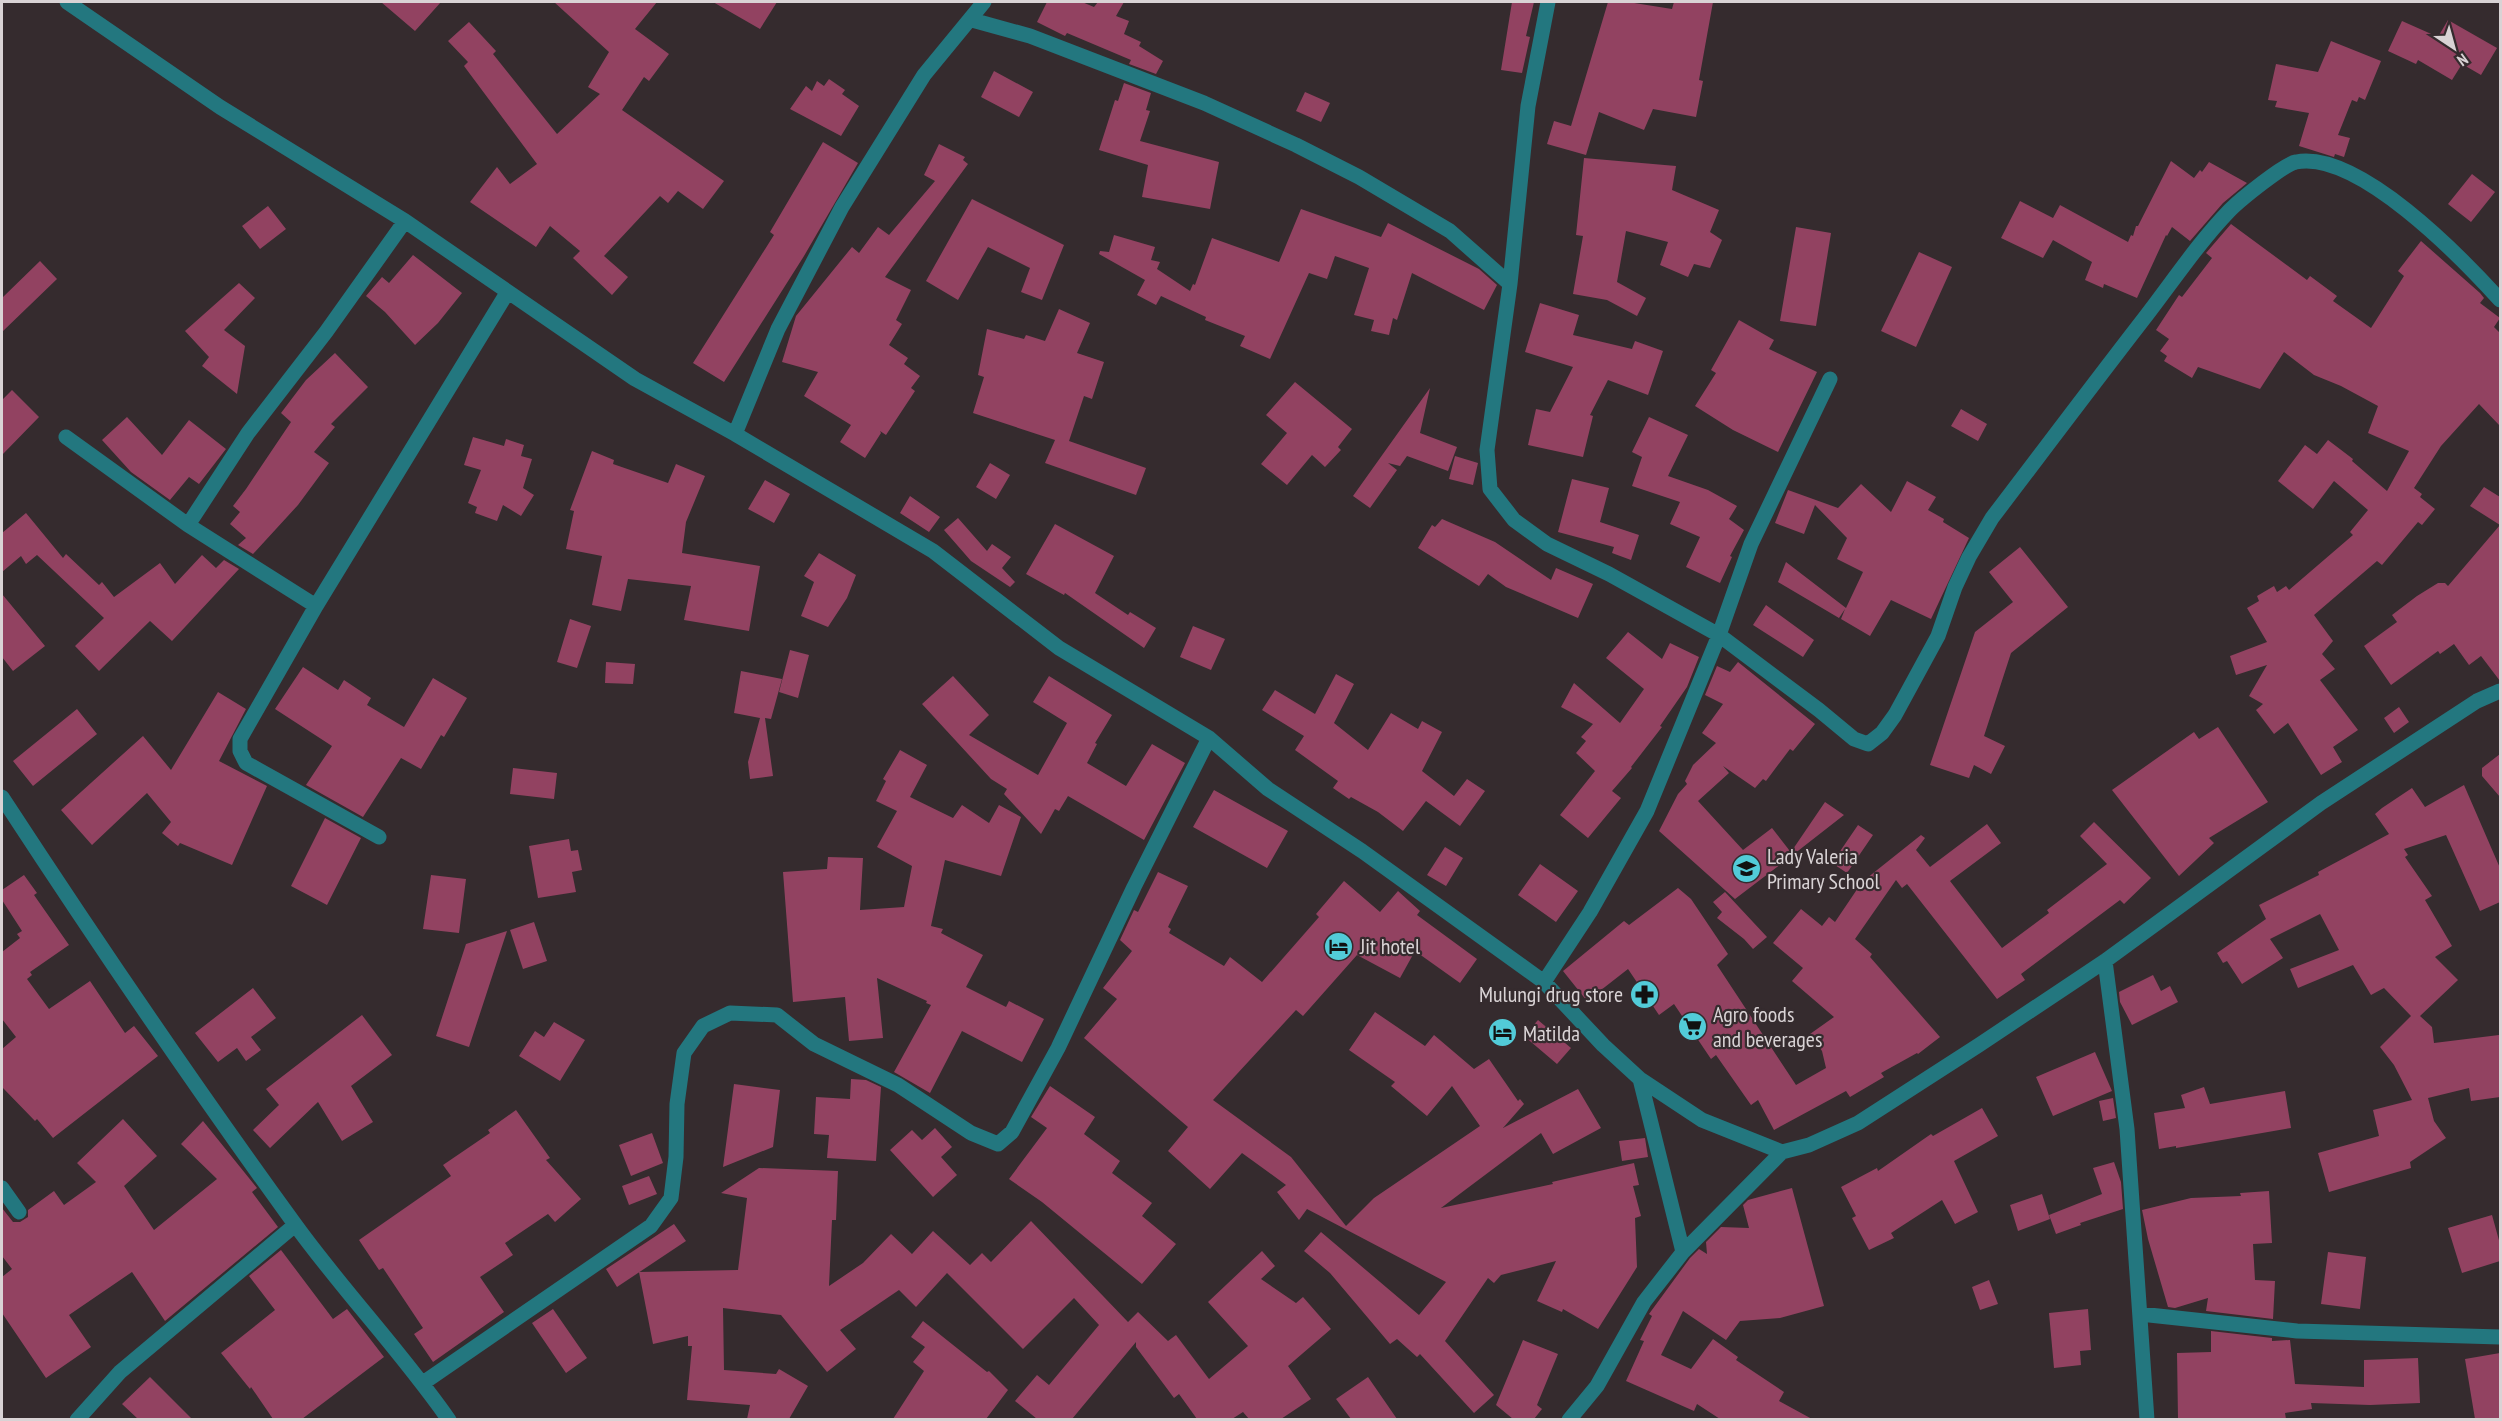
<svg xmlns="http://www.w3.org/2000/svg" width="2502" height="1421" font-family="'PT Sans Narrow',sans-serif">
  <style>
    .building { fill: #924261 }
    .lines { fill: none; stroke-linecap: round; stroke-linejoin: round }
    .minor { stroke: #23777f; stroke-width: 15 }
    .labels { text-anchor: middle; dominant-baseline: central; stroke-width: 4.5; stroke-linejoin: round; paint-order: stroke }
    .poi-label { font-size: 22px; fill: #d9d3d5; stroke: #352b2e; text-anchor: start }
  </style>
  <rect width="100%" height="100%" fill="#352b2e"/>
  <!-- building -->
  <path class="building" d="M381 2H441L415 31Z
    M554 2H657L635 29 669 54 649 81 644 77 622 110 724 181 703 209 678 191 668 203 660 196 604 256 628 277 612 295 573 258 580 251 550 226 536 247 470 202 497 167 510 184 537 164 464 66 468 62 448 41 469 22 496 51 493 54 557 134 600 94 588 87 609 52Z
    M713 2H777L760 29Z
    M1047 2H1082L1094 7 1098 2H1124L1116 16 1129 21 1124 34 1141 42 1139 46 1163 61 1156 74 1129 64 1131 60 1067 33 1065 36 1037 22Z
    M1512 2H1534L1526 36 1530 37 1522 73 1501 70Z
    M1608 2H1628L1672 9 1674 2H1713L1699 80 1703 81 1696 117 1653 109 1644 130 1599 112 1586 155 1547 144 1554 121 1571 126Z
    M2448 20 2497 48 2481 75 2462 64 2452 80 2418 60 2416 64 2388 51 2402 21 2438 37Z
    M2331 41 2381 61 2365 100 2359 97 2357 102 2352 100 2338 135 2350 138 2344 157 2335 154 2334 157 2299 146 2309 113 2275 107 2277 101 2268 100 2276 64 2318 72Z
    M994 71 1033 92 1019 117 981 97Z
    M829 79 845 90 842 94 859 106 841 136 790 109 806 86 812 91 817 81 824 86Z
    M1124 83 1151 93 1146 110 1150 111 1140 141 1219 162 1210 209 1142 197 1148 165 1099 150 1115 100 1118 101Z
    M1305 92 1330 103 1321 122 1296 111Z
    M823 142 858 163 804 256 724 382 693 363 774 235 770 232Z
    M939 144 965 157 963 160 968 164 885 277 911 290 896 320 902 324 889 345 908 358 904 364 920 376 911 388 915 391 886 435 880 431 881 433 865 458 840 442 851 425 804 396 818 372 782 362 796 316 852 247 859 253 878 227 889 235 935 181 924 175Z
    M1584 158 1676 166 1672 190 1719 210 1710 232 1722 240 1710 268 1694 264 1688 277 1660 265 1668 242 1626 231 1617 282 1646 298 1637 316 1607 300 1573 294 1583 236 1576 235Z
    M2171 161 2194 178 2200 170 2202 172 2209 162 2247 183 2223 203 2190 241 2172 227 2167 236 2166 235 2137 298 2104 284 2103 288 2085 280 2092 262 2053 240 2043 258 2001 238 2020 201 2053 218 2060 205 2128 242 2131 235 2133 236 2136 226H2138Z
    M2472 174 2495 192 2471 222 2448 204Z
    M972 199 1064 245 1042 300 1021 292 1030 268 988 247 958 300 926 281Z
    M268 206 286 229 260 249 242 226Z
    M1301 209 1381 237 1388 223 1479 269 1497 285 1484 310 1412 273 1397 320 1393 318 1389 335 1371 331 1374 320 1354 315 1369 268 1335 256 1327 279 1309 273 1270 359 1240 346 1245 336 1205 320 1206 317 1161 296 1156 305 1137 295 1145 280 1099 254 1100 251 1109 252 1114 235 1155 247 1151 260 1160 262 1157 269 1190 291 1193 284 1195 285 1212 238 1279 262Z
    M2231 224 2307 280 2310 276 2337 296 2333 301 2371 328 2404 276 2398 271 2421 241 2480 293 2484 298 2480 303 2500 318 2494 327 2500 333V426L2479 404 2441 446 2414 488 2422 494 2420 497 2435 509 2422 525 2418 522 2382 565 2377 561 2314 615 2333 641 2322 654 2335 669 2320 680 2358 730 2333 747 2342 762 2321 775 2288 723 2274 734 2256 710 2263 704 2249 696 2267 665 2236 675 2230 656 2267 642 2247 608 2259 601 2257 596 2274 586 2277 592 2286 586 2289 590 2353 535 2350 532 2368 510 2334 481 2313 509 2278 481 2305 445 2317 454 2328 440 2353 459 2352 461 2387 491 2409 451 2368 433 2378 406 2341 386 2314 375 2284 352 2260 389 2198 367 2192 378 2164 361 2167 356 2160 351 2169 339 2156 330 2179 295 2182 297 2212 258 2206 253Z
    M1796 227 1831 233 1816 326 1780 321Z
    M1919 252 1952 267 1916 347 1881 331Z
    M413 255 462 293 438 323 415 345 385 312 366 296 382 277 389 283Z
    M40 261 57 279 2 332V298Z
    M239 283 255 298 224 330 245 346 237 394 202 366 209 357 185 331Z
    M1540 303 1579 315 1573 335 1632 349 1635 341 1663 351 1648 395 1608 380 1590 415 1593 416 1583 457 1528 445 1536 409 1550 412 1573 367 1525 352Z
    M1059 309 1090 323 1077 353 1104 362 1092 399 1084 396 1069 441 1146 468 1136 495 1045 463 1055 440 973 413 984 377 978 375 987 329 1024 339 1026 335 1045 341Z
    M1739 320 1774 340 1769 349 1817 372 1778 452 1733 430 1695 406 1716 373 1711 370Z
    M335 353 368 387 331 424 335 427 314 452 329 463 298 505 253 554 238 545 246 538 230 524 240 512 233 506 246 489 291 422 281 413 306 380Z
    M1295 382 1352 429 1338 447 1341 450 1325 467 1312 455 1287 485 1261 464 1287 433 1266 415Z
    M1430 388 1420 433 1457 447 1448 471 1407 456 1400 466 1388 463 1397 470 1370 508 1353 496Z
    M12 390 39 417 2 455V400Z
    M1961 409 1987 424 1978 441 1951 426Z
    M127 417 162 455 189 420 226 449 199 484 189 477 170 500 131 472 102 440Z
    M1649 417 1688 435 1668 476 1708 490 1737 506 1729 519 1744 530 1730 556 1732 557 1720 583 1686 567 1700 537 1670 524 1680 502 1632 486 1642 457 1632 452Z
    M473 437 504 446 506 439 524 445 521 456 532 459 523 488 534 495 521 516 503 505 497 521 475 513 477 507 468 503 481 470 464 465Z
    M592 451 614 460 613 464 668 483 676 464 705 476 686 522 682 553 760 566 749 631 684 620 691 586 628 579 621 611 592 605 602 556 566 549 574 511 570 510Z
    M1455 456 1478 463 1473 485 1449 479Z
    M990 463 1010 475 996 499 976 487Z
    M1572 479 1609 488 1600 522 1639 535 1631 560 1612 553 1614 547 1558 532Z
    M765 480 790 494 774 523 748 509Z
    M1907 481 1936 497 1928 510 1944 519 1943 522 1969 538 1931 619 1891 600 1870 636 1841 619 1845 609 1839 618 1778 582 1786 562 1846 608 1863 572 1837 559 1847 538 1815 505 1804 534 1775 523 1788 490 1838 508 1861 484 1891 512Z
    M2484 487 2500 497V681L2481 656 2469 665 2454 644 2440 654 2438 651 2391 685 2364 646 2397 622 2392 615 2417 596 2438 583H2445L2448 586 2500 525 2470 506Z
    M910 496 940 517 929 532 900 513Z
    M26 513 63 558 66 554 99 585 102 582 114 597 160 563 175 584 202 555 216 568 224 560 239 569 172 641 150 621 99 671 75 646 104 618 37 555 26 564 21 556 2 572V533Z
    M958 518 987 551 992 544 1011 557 1002 568 1015 582 1010 587 971 561 944 530Z
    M1442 519 1495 542 1551 580 1556 568 1593 584 1578 618 1506 587 1488 574 1479 586 1418 548 1432 525 1435 527Z
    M1055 524 1114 556 1095 593 1128 615 1130 612 1156 628 1144 648 1065 593 1064 595 1026 574Z
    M2020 547 2068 607 2011 653 1984 736 2005 746 1991 774 1974 765 1969 778 1930 765 1975 632 2013 602 1989 572Z
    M819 553 856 575 847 598 828 627 801 616 814 582 804 576Z
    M2 594 45 646 13 671 2 657Z
    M1766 605 1814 640 1803 657 1753 625Z
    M570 619 591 626 577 668 557 662Z
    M1193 626 1225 639 1211 670 1180 657Z
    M1628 632 1662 659 1670 643 1699 657 1687 687 1660 726 1662 727 1631 767 1632 768 1612 791 1621 798 1588 838 1560 815 1595 771 1576 753 1586 741 1581 737 1593 724 1561 707 1574 683 1620 723 1644 689 1606 658Z
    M790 650 809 655 798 698 779 692Z
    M606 662 635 664 633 684 605 683Z
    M1738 662 1815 724 1793 751 1790 749 1766 781 1763 779 1755 788 1723 766 1729 773 1698 801 1743 850 1772 828 1793 855 1735 899 1659 831 1678 794 1687 784 1685 781 1693 765 1716 743 1702 733 1723 704 1705 695 1717 666 1730 672Z
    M303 667 338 690 344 680 371 698 367 705 404 727 433 678 467 698 444 737 441 735 421 769 401 758 363 817 306 785 332 746 275 709Z
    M741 671 782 679 771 719 765 718 773 776 750 779 748 762 760 718 734 713Z
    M1336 674 1354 684 1334 723 1368 750 1391 713 1418 729 1422 721 1442 732 1422 771 1454 796 1467 779 1485 791 1460 826 1426 801 1403 831 1378 812 1351 797 1349 799 1333 788 1338 781 1295 750 1304 736 1262 710 1275 690 1315 714Z
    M953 676 989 715 969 735 1038 775 1067 723 1033 702 1049 676 1112 715 1095 743 1097 744 1087 763 1126 786 1152 744 1185 763 1144 840 1068 796 1059 811 1055 809 1041 834 1004 794 1007 789 991 779 922 704Z
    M218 692 246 709 219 761 267 786 232 865 180 843 178 846 162 833 171 822 147 793 92 845 61 810 143 736 171 770Z
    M2399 707 2409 722 2394 733 2384 718Z
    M77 709 97 734 33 786 13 761Z
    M2218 727 2268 802 2209 838 2214 843 2179 876 2112 790 2194 732 2199 739Z
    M900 750 927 765 910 797 953 818 962 805 989 823 999 805 1021 817 1001 876 945 860 931 926 943 929 941 933 983 955 966 987 1006 1007 1009 1001 1044 1019 1022 1062 962 1031 930 1093 894 1072 931 1005 926 1003 927 1001 877 978 883 1038 849 1041 845 997 793 1002 783 872 827 869 828 857 863 858 860 910 904 907 912 866 877 847 897 811 876 801 886 781 883 779Z
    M2500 754V797L2482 776V768Z
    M513 768 557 773 554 799 510 794Z
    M2464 785 2500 868V902L2480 911 2446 835 2404 849 2408 855 2405 857 2432 896 2425 900 2452 946 2435 957 2458 980 2420 1016 2432 1027 2434 1043 2499 1035 2500 1097 2471 1101 2469 1088 2428 1098 2434 1121 2446 1138 2410 1162 2411 1168 2329 1192 2318 1153 2379 1136 2373 1110 2412 1100 2394 1065 2380 1047 2411 1016 2384 988 2371 995 2353 965 2298 988 2290 969 2339 950 2320 914 2270 939 2283 958 2242 984 2227 961 2223 963 2217 953 2266 919 2259 905 2319 875 2318 872 2389 834 2375 814 2382 808 2412 788 2425 807Z
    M1214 790 1288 831 1267 868 1193 827Z
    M1825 802 1844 815 1794 854 1791 852Z
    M325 818 361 838 327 905 291 886Z
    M2094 822 2151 878 2124 904 2120 900 2021 974 2025 980 1997 999 1907 884 1902 888 1896 880 1855 939 1872 954 1870 957 1940 1037 1918 1054 1917 1053 1881 1073 1884 1077 1850 1097 1846 1091 1774 1130 1758 1100 1751 1105 1716 1055 1711 1059 1674 1004 1659 1015 1628 969 1587 1001 1563 971 1624 921 1629 925 1678 888 1691 899 1728 954 1717 965 1796 1085 1826 1068 1822 1051 1810 1034 1834 1017 1792 981 1803 968 1773 943 1801 909 1822 926 1829 917 1835 922 1862 882 1921 835 1925 838 1916 850 1930 867 1987 824 2001 843 1950 881 2002 948 2049 913 2047 910 2107 864 2080 836Z
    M1858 825 1873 835 1847 873 1832 863Z
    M569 839 571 851 578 850 582 870 572 872 576 892 538 898 529 846Z
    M1445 847 1463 858 1446 886 1427 875Z
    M1540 864 1578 891 1556 922 1518 895Z
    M1158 872 1188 886 1168 927 1171 929 1169 933 1224 966 1230 957 1262 982 1319 917 1316 914 1344 881 1380 912 1398 891 1420 911 1417 915 1477 959 1460 983 1415 951 1400 978 1357 955 1303 1016 1296 1010 1213 1100 1291 1157 1346 1226 1374 1198 1480 1126 1452 1086 1427 1116 1391 1086 1395 1082 1349 1050 1375 1012 1425 1046 1434 1035 1474 1069 1489 1059 1518 1101 1520 1099 1524 1104 1503 1128 1578 1089 1601 1128 1553 1154 1541 1133 1441 1208 1553 1184 1552 1182 1634 1163 1639 1185 1633 1186 1641 1216 1635 1218 1637 1267 1598 1329 1563 1309 1562 1312 1537 1301 1556 1261 1501 1275 1494 1283 1488 1278 1445 1341 1494 1395 1474 1413 1420 1354 1417 1357 1397 1339 1390 1344 1330 1273 1304 1251 1321 1232 1419 1315 1446 1282 1307 1209 1299 1220 1277 1192 1286 1185 1242 1153 1210 1189 1168 1151 1188 1127 1084 1038 1117 999 1103 988 1132 951 1120 940 1134 910 1138 912Z
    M24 875 37 893 34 895 69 945 30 972 32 975 27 979 49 1009 90 981 125 1033 134 1026 158 1056 53 1138 37 1119 35 1121 2 1087V1049L16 1037 2 1019V952L20 938 17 934 22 931 2 900V890Z
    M431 875 466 879 459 933 423 929Z
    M1725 892 1767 937 1753 949 1744 939 1717 918 1722 912 1713 902Z
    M534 922 547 961 523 969 510 930Z
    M507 931 469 1047 436 1036 466 944Z
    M2153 975 2161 991 2170 986 2178 1002 2132 1025 2120 1002 2119 992Z
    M253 988 276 1018 251 1037 261 1050 246 1061 237 1048 218 1062 195 1033Z
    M362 1015 392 1055 351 1086 373 1122 342 1141 318 1102 270 1148 253 1130 279 1105 266 1089Z
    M1538 1020 1571 1048 1557 1064 1524 1036Z
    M554 1022 585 1040 560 1081 519 1056 535 1031 544 1037Z
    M2095 1052 2112 1091 2053 1116 2036 1077Z
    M851 1079 866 1080 881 1087 876 1161 827 1158 829 1135 814 1134 816 1097 850 1099Z
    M734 1084 780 1090 773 1147 723 1167Z
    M1050 1086 1095 1117 1084 1134 1120 1161 1112 1173 1152 1203 1142 1216 1176 1244 1142 1284 1042 1202 1009 1179 1047 1128 1031 1117Z
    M2204 1087 2210 1104 2285 1091 2291 1128 2176 1148V1146L2159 1149 2154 1113 2185 1108 2181 1095Z
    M2113 1098 2116 1118 2103 1121 2099 1101Z
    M1982 1108 1998 1136 1954 1161 1978 1212 1955 1224 1942 1200 1891 1233 1894 1238 1869 1250 1852 1218 1856 1216 1841 1187 1877 1168 1878 1171 1931 1134 1933 1136Z
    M516 1110 550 1158 546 1160 581 1199 555 1222 548 1214 505 1243 513 1255 480 1277 504 1312 433 1362 414 1334 423 1328 383 1268 379 1270 359 1240 451 1176 443 1165 490 1133 488 1130Z
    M123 1119 157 1156 124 1186 154 1230 217 1179 181 1144 203 1121 257 1188 252 1192 278 1227 165 1321 132 1272 69 1315 91 1347 46 1378 2 1313V1277L12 1269 2 1256V1208L13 1222H20L28 1217V1210L54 1191 64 1205 96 1182 77 1163Z
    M935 1128 952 1147 941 1157 957 1175 933 1197 890 1150 912 1130 922 1140Z
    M652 1133 663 1163 631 1176 619 1145Z
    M1645 1138 1648 1157 1622 1161 1619 1141Z
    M2114 1162 2121 1182 2123 1209 2080 1223 2081 1225 2056 1234 2049 1215 2102 1194 2093 1168Z
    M759 1168 838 1171 836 1220H832L829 1286 863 1263 891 1234 912 1254 933 1231 970 1265 982 1253 991 1262 1031 1221 1128 1322 1138 1312 1168 1341 1176 1335 1209 1379 1248 1346 1208 1302 1262 1251 1275 1266 1261 1279 1296 1303 1303 1297 1331 1329 1288 1366 1311 1399 1281 1419H1249L1243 1412 1232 1419H1197L1179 1394 1174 1398 1136 1347V1342L1072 1419H1037L1015 1401 1037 1375 1049 1385 1099 1325 1074 1298 1023 1349 947 1273 916 1307 899 1290 840 1330 856 1349 827 1372 781 1315 723 1308 724 1370 776 1374 779 1369 808 1386 789 1419H747L750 1405 687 1400 692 1346H688V1336L653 1344 639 1272 738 1270 747 1198 721 1193Z
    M649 1176 657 1194 629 1205 622 1186Z
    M1792 1188 1824 1306 1780 1318 1740 1321 1726 1340 1683 1311 1661 1355 1691 1369 1713 1339 1738 1357 1736 1360 1784 1392 1779 1401 1812 1419H1720L1697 1404 1694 1411 1626 1381 1644 1341 1640 1340 1652 1316 1649 1314 1690 1258 1699 1249 1707 1254 1706 1242 1721 1227 1749 1228 1743 1205 1748 1200Z
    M2269 1191 2272 1243 2253 1244 2255 1280 2275 1281 2273 1319 2206 1311 2208 1298 2175 1308 2168 1307 2148 1239 2142 1210 2191 1198 2241 1196 2240 1193Z
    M2042 1194 2050 1219 2018 1231 2010 1205Z
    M2492 1215 2500 1244V1261L2462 1273 2448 1228Z
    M674 1224 686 1241 617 1287 606 1269Z
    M281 1250 333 1319 347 1309 384 1357 302 1419H273L251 1387 250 1389 221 1353 275 1310 249 1276Z
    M2328 1252 2366 1257 2360 1309 2321 1304Z
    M1989 1280 1998 1304 1980 1310 1972 1287Z
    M553 1309 587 1358 566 1373 532 1323Z
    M2088 1309 2091 1350 2080 1351 2081 1365 2054 1368 2049 1313Z
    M923 1321 987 1372 989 1371 1008 1390 986 1419H893L924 1371 913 1362 925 1347 911 1337Z
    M2211 1331 2272 1338V1341L2290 1340 2295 1384 2364 1387V1360L2418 1358 2420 1403 2370 1405 2311 1403 2312 1409 2285 1413 2286 1419H2178L2177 1353 2211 1352Z
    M1523 1340 1558 1354 1537 1405 1542 1409 1534 1419H1513L1496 1405Z
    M2500 1353V1419H2475L2465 1359Z
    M150 1377 192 1419H138L122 1404Z
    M1368 1377 1397 1419H1351L1336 1399Z"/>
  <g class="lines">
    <!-- minor -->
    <path class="minor" d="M67 2 220 107 405 221 635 379 735 434 933 551 1059 648 1209 738 1268 789 1362 851 1544 982 1603 1045 1640 1079 1702 1120 1782 1152 1809 1145 1858 1123 1979 1045 2105 961 2321 803 2477 701 2500 691
      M1548 2 1528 106 1510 284 1487 450 1490 489 1514 520 1547 544 1609 574 1719 635 1819 710 1854 739 1868 744 1882 733 1895 715 1938 636 1955 587 1969 557 1992 518C2043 451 2094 383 2146 316 2173 281 2199 242 2230 210 2240 200 2284 164 2296 162 2358 150 2461 257 2500 300
      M972 20 1030 36 1204 103 1296 145 1359 177 1450 231 1510 284
      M735 434 778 329 842 207 924 75 984 2
      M66 437 188 525 316 606
      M188 525 248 433 326 332 405 221
      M2 797C96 941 193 1084 294 1223 343 1291 401 1351 449 1420
      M379 837 246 763 240 751V739L316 606 507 293
      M2105 961 2127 1129 2147 1420
      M1544 982 1590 912 1647 811 1719 635 1751 544 1830 379
      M1640 1079 1683 1252
      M2 1188 19 1212
      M2140 1314 2297 1331 2500 1337
      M423 1383 651 1226 671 1198 676 1157 677 1104 684 1053 703 1026 730 1013 777 1015 814 1044 898 1085 971 1133 998 1144 1012 1132 1058 1048 1134 887 1209 738
      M77 1420 120 1372 295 1225
      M1569 1420 1597 1386 1644 1302 1683 1252 1782 1152"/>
  </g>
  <!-- icons -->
  <defs>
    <symbol id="school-disc" viewBox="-11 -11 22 22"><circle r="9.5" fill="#52cbd8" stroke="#352b2e"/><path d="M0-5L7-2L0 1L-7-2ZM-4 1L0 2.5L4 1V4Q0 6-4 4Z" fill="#111"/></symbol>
    <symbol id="hotel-disc" viewBox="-11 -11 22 22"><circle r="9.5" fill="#52cbd8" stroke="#352b2e"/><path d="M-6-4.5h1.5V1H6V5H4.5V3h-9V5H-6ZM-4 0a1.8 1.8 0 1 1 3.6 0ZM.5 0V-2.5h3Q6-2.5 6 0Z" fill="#111"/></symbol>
    <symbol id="pharmacy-disc" viewBox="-11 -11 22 22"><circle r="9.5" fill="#52cbd8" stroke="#352b2e"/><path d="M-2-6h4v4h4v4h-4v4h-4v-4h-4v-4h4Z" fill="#111"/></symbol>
    <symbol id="supermarket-disc" viewBox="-11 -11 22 22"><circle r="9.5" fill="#52cbd8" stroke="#352b2e"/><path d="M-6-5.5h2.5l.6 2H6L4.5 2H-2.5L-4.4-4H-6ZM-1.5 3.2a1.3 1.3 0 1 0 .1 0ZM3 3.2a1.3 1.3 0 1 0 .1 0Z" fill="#111"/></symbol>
  </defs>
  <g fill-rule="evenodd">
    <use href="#school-disc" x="1730" y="852" width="33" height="33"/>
    <use href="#hotel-disc" x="1322" y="930" width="33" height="33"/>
    <use href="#pharmacy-disc" x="1628" y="978" width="33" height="33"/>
    <use href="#supermarket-disc" x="1676" y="1010" width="33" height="33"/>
    <use href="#hotel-disc" x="1486" y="1016" width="33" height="33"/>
  </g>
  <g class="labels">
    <!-- poi labels -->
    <g class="poi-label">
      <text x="1767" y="856">Lady Valeria<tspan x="1767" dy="25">Primary School</tspan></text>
      <text x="1360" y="946">Jit hotel</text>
      <text x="1623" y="994" text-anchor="end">Mulungi drug store</text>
      <text x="1713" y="1014">Agro foods<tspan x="1713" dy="25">and beverages</tspan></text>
      <text x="1523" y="1033">Matilda</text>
    </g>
  </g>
  <!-- border -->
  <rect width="2502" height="1421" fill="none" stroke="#d9d3d5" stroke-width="6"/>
  <!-- north arrow -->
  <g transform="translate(2454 48) rotate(144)" stroke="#352b2e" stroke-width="4.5" paint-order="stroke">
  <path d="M0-4.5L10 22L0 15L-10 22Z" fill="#d9d3d5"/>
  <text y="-9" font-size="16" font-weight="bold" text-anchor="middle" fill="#d9d3d5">N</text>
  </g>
</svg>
